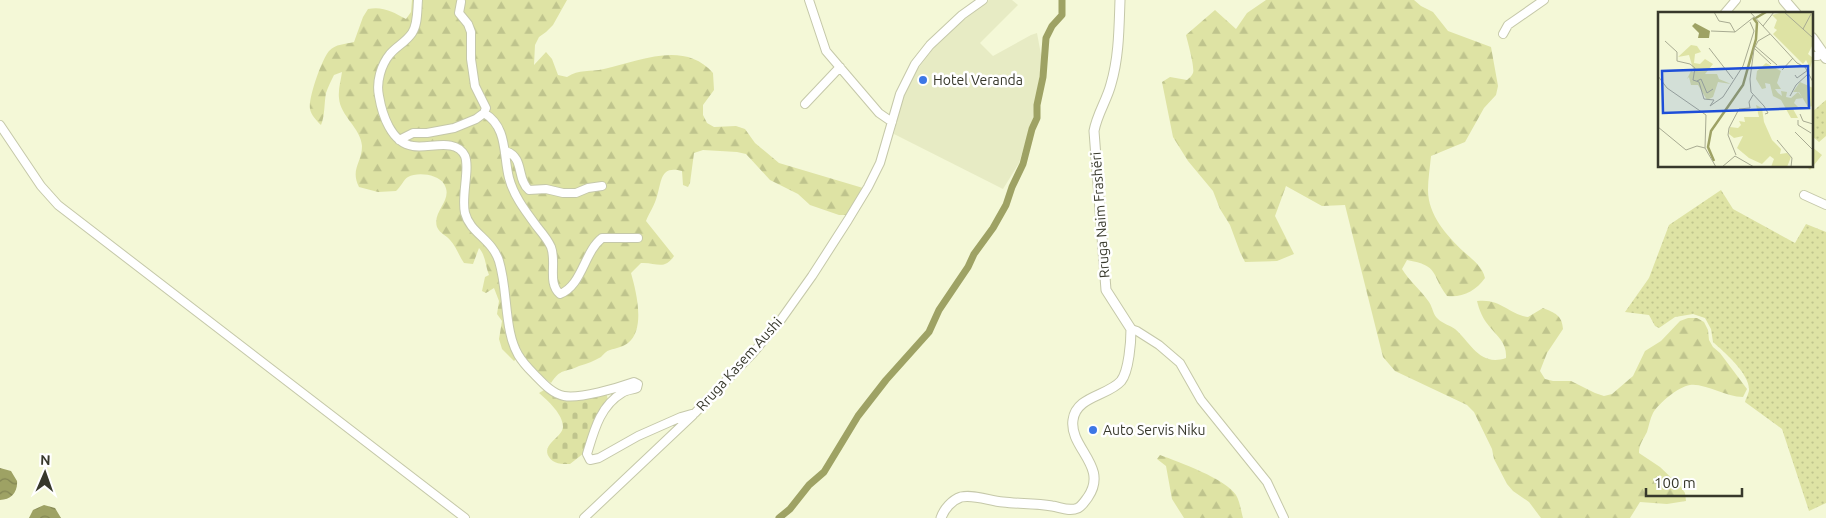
<svg xmlns="http://www.w3.org/2000/svg" width="1826" height="518" font-family="Ubuntu,sans-serif">
  <style>
    .built { fill: #e7ebc4 }
    .grass { fill: url(#grass-dots) }
    .forest { fill: url(#forest-firs) }
    .cemetery { fill: url(#cemetery-stones) }
    .park { fill: #dee3a4 }
    .water { fill: url(#water-waves) }
    .lines { fill: none; stroke-linecap: round; stroke-linejoin: round }
    .canal { stroke: #9ea264; stroke-width: 7 }
    .minor-casing { stroke: #c5c8a9; stroke-width: 10 }
    .tertiary-casing { stroke: #c5c8a9; stroke-width: 11 }
    .secondary-casing { stroke: #c5c8a9; stroke-width: 12 }
    .minor { stroke: #fff; stroke-width: 8 }
    .tertiary { stroke: #fff; stroke-width: 9 }
    .secondary { stroke: #fff; stroke-width: 10 }
    .poi-dot { fill: #3d77e6; stroke: #fff; stroke-width: 2 }
    .labels { text-anchor: middle; dominant-baseline: central; stroke-width: 5; stroke-linejoin: round; paint-order: stroke }
    .poi-label { font-size: 14px; fill: #37382b; stroke: #fff; text-anchor: start }
    .street-label { font-size: 14px; fill: #37382b; stroke: #fff }
    .inset-river { fill: none; stroke: #9ea264; stroke-width: 2.5 }
    .inset-road { fill: none; stroke: #a8ab92; stroke-width: 1 }
    .view { fill: #1d4ed8; fill-opacity: 0.15; stroke: #1d4ed8; stroke-width: 2.5 }
    .inset-edge { fill: none; stroke: #37382b; stroke-width: 2.5 }
  </style>
  <defs>
    <pattern id="grass-dots" width="8" height="8" patternUnits="userSpaceOnUse" patternTransform="scale(1.25)"><rect width="8" height="8" fill="#dee3a4"/><path d="M2 2h.1M6 6h.1" fill="none" stroke="#bfc48d" stroke-width="1.8" stroke-linecap="round"/></pattern>
    <pattern id="forest-firs" width="22" height="20" patternUnits="userSpaceOnUse" patternTransform="scale(1.25)"><rect width="22" height="20" fill="#dee3a4"/><path d="M5 1l3.5 6h-7zM16 11l3.5 6h-7z" fill="#bfc48d"/></pattern>
    <pattern id="cemetery-stones" width="16" height="16" patternUnits="userSpaceOnUse" patternTransform="scale(1.25)"><rect width="16" height="16" fill="#dee3a4"/><path d="M2 7V4a2 2 0 0 1 4 0v3zM10 15v-3a2 2 0 0 1 4 0v3z" fill="#bfc48d"/></pattern>
    <pattern id="water-waves" width="16" height="10" patternUnits="userSpaceOnUse" patternTransform="scale(1.25)"><rect width="16" height="10" fill="#9ea264"/><path d="M0 5q4-4 8 0t8 0" fill="none" stroke="#828553"/></pattern>
  </defs>
  <rect width="100%" height="100%" fill="#f4f8d7"/>
  <!-- built -->
  <path class="built" d="M989 0H1012L1018 5 980 43 993 56 1031 35 1037 33 1042 60 1033 118 1019 163 1003 189 894 134 900 104 911 78 932 50 960 23Z"/>
  <!-- grass -->
  <path class="grass" d="M1826 100V136L1819 142 1812 136V112Z
    M1721 190 1733 209 1795 243 1806 224 1826 232V503L1809 511 1782 429 1745 402C1746 398 1749 393 1749 390 1750 374 1724 352 1713 342L1711 329 1705 318 1693 314 1675 317 1659 328 1655 326 1649 315 1625 312 1649 278 1669 225Z"/>
  <!-- forest -->
  <path class="forest" d="M412 0H567L553 25 546 32 539 37 535 45 534 65 546 52 552 59 558 75 567 77C579 69 590 72 604 69 640 61 684 40 713 73L714 90 703 105V115L707 123 714 127 736 126 745 129 755 143 779 163 863 188 847 215H839L810 205 798 194 770 180 746 154 737 152 703 150 694 153 690 183 688 187 683 185 682 171C660 165 662 181 657 196 655 205 649 213 646 221L674 256C664 271 656 262 641 263L631 273C636 291 646 329 628 343 623 347 616 348 610 350 606 351 604 354 601 357 594 361 587 364 579 366 564 373 561 368 551 383L531 368 520 355 514 361 502 349 499 339 502 321 497 314 499 301 494 288 486 293 482 291 485 277 489 275C485 265 486 256 479 248L473 264 464 263C459 256 456 246 450 240 446 235 440 234 437 227 432 211 454 200 444 184 438 174 417 172 408 177 404 179 400 188 396 191L378 192 359 187C350 169 362 163 362 146 361 128 340 116 339 98 338 89 341 80 342 72L334 75C331 81 328 87 326 93 324 104 325 115 321 125 317 121 311 115 310 109 308 98 322 59 329 51 335 44 346 44 354 42L363 17 368 9C383 6 393 12 406 19L411 12Z
    M1266 0H1414L1421 6 1433 12 1448 31 1491 47 1498 86 1496 95 1484 108 1465 142 1431 156C1430 167 1428 179 1428 190 1428 215 1447 236 1464 252 1473 260 1482 266 1485 278 1476 291 1462 298 1447 296 1430 273 1440 266 1407 260L1402 269C1409 281 1421 290 1429 302 1433 308 1433 315 1438 319 1443 324 1450 325 1455 329 1471 343 1480 367 1506 358 1507 343 1498 337 1489 326 1483 319 1479 310 1477 301 1501 298 1508 314 1528 317L1543 308C1555 313 1562 315 1563 329L1547 353 1540 371 1545 379 1553 381H1571L1595 393 1604 396 1612 394 1633 376 1645 351 1661 341 1680 321 1688 318H1697L1704 322 1708 330 1709 340 1713 347 1720 353 1747 389 1743 397C1725 397 1705 383 1690 385 1678 387 1659 403 1653 413 1650 419 1649 425 1647 432 1643 440 1639 444 1639 453L1660 467 1680 486 1685 493 1686 501 1667 504 1640 502 1630 518H1541L1529 502 1513 491 1507 484 1494 459 1492 449 1474 412 1467 405 1395 371 1383 357 1345 205 1322 206 1286 186 1275 216 1294 254 1277 261 1245 262 1240 252 1230 225 1220 209 1213 191 1188 161 1173 137 1162 82 1170 77 1187 80C1189 78 1192 76 1193 73 1195 68 1188 43 1186 35L1215 10 1236 29 1247 13Z
    M1160 455C1179 462 1226 479 1236 495 1240 502 1241 511 1243 518H1184L1172 499 1166 466 1157 459Z"/>
  <!-- cemetery -->
  <path class="cemetery" d="M549 387 556 394 606 392 608 400 598 413 584 453 570 464C562 464 553 464 549 457 541 444 562 438 563 427 563 414 548 401 539 393Z"/>
  <!-- park -->
  <path class="park" d="M1812 147 1822 155 1810 170 1806 166H1812Z"/>
  <!-- water -->
  <path class="water" d="M0 468 11 471 17 481C18 492 11 500 0 500Z
    M44 505 55 508 61 518H29L33 510Z"/>
  <g class="lines">
    <!-- canal -->
    <path class="canal" d="M779 518 790 509 809 485 824 472 858 416 886 380 929 332 939 310 968 267 974 254 993 228 1006 205 1012 187 1023 164 1032 129 1037 118V105L1043 77 1046 38 1052 26 1062 15V0"/>
    <defs>
      <path id="minor" d="M418 0C417 11 418 24 412 33 406 42 397 46 390 54 381 65 376 82 379 96 382 114 391 143 413 146 429 149 456 137 465 156 470 169 461 197 465 213 470 233 492 239 499 261 506 284 505 309 510 332 514 351 520 360 534 374 542 382 552 394 564 396 580 399 617 388 634 382L638 384 637 388C632 390 626 390 622 393 600 406 594 431 587 454L590 460 599 458 638 436 681 417 695 413 753 353 780 321 812 276 848 220 868 187 880 163 900 94 915 64 930 45 962 15 983 0
        M809 0 826 51 879 113 892 122
        M461 2 459 13 468 24 471 32V59L475 86 486 108 484 113
        M1724 14 1736 0
        M1503 34 1508 25 1544 0
        M1812 56H1818L1822 52
        M805 104 840 67
        M0 125 41 186 58 205 465 518
        M399 140 413 133H427L454 128 476 119 484 113C508 127 503 155 509 178 514 197 527 213 538 228 543 234 548 240 551 247 557 262 547 283 560 294 582 286 584 252 602 238H638
        M506 151C525 158 516 179 529 190L546 189 563 193H576L588 188 602 186
        M1804 195 1826 205
        M1131 329 1137 331 1159 345 1180 363 1201 400 1267 482 1284 518
        M584 518 693 415"/>
      <path id="tertiary" d="M941 518C944 509 952 500 961 497 974 494 990 501 1003 502 1019 504 1035 503 1052 506 1060 507 1069 512 1078 508 1082 506 1085 501 1088 497 1109 466 1069 448 1073 420 1076 396 1108 396 1121 381 1129 371 1131 341 1131 329L1106 290 1094 131C1097 114 1107 100 1111 84 1119 57 1119 28 1120 0"/>
      <path id="secondary" d="M1784 0 1796 14
        M1812 38 1826 58"/>
    </defs>
    <!-- minor casing -->
    <use href="#minor" class="minor-casing"/>
    <!-- tertiary casing -->
    <use href="#tertiary" class="tertiary-casing"/>
    <!-- secondary casing -->
    <use href="#secondary" class="secondary-casing"/>
    <!-- minor -->
    <use href="#minor" class="minor"/>
    <!-- tertiary -->
    <use href="#tertiary" class="tertiary"/>
    <!-- secondary -->
    <use href="#secondary" class="secondary"/>
  </g>
  <!-- markers -->
  <g class="poi-dot">
    <circle cx="923" cy="80" r="5"/>
    <circle cx="1093" cy="430" r="5"/>
  </g>
  <g class="labels">
    <!-- poi labels -->
    <g class="poi-label">
      <text x="933" y="80">Hotel Veranda</text>
      <text x="1103" y="430">Auto Servis Niku</text>
    </g>
    <!-- street labels -->
    <g class="street-label">
      <text transform="translate(1100 215) rotate(-94)">Rruga Naim Frashëri</text>
      <text transform="translate(739 364) rotate(-48)">Rruga Kasem Aushi</text>
    </g>
  </g>
  <!-- overview -->
  <g transform="translate(1658 12)">
    <rect width="155" height="155" fill="#f4f8d7"/>
    <path d="M126 0H153L155 4V32L150 42 155 46 152 56 148 48 145 52 115 22 119 18 116 16 119 8 114 3ZM142 70 155 76V94L150 95 141 80H135Z" fill="#dee3a4"/>
    <path d="M33 33 39 34 43 40 37 42 36 51 42 52 47 47 55 52 47 62H59L61 67 73 72 60 70 55 85 49 88 40 73H33L31 65 29 67 33 59 36 60 31 43 20 45ZM108 51 123 59 119 71 123 77H117L120 81 124 84 123 79 129 80 128 85 133 86 140 80 145 86 138 87 136 91 140 95 135 97 140 106H133L123 88 115 84 112 72 107 71 108 76 104 77 98 67 99 59ZM98 93 104 96 106 110 114 128 123 137 122 142 129 141 133 145 129 155H113L116 147 112 144 104 152 91 146 79 136 85 124 76 126 71 122 72 115 80 116 83 113 81 109 87 110 86 105H101Z" fill="#dee3a4"/>
    <path d="M37 11 52 19 51 26H40L41 21 34 14Z" fill="#9ea264"/>
    <path class="inset-river" d="M56 149 50 135 53 119 85 73 98 27 99 11 96 7 108 0"/>
    <path class="inset-road" d="M56 0 61 9 72 11 77 20M92 0 139 51 147 55 155 70M126 0 155 26M105 14 116 0M145 17 153 2M53 19 77 20 96 5M7 29 19 40V49L32 52 37 56 35 68 41 70 46 87 56 88 52 94 65 85 85 54 96 19 92 10M97 34 119 53M51 36 75 67M96 36 113 52M124 58 135 46M137 63 139 66 150 58M0 64 9 76 48 103 47 136 39 134 28 138 0 115M39 69 43 67 49 81 55 77M132 84 138 73 150 62M107 102 110 101 106 94 93 80 92 67 96 37 100 29 112 22M142 102 145 109 155 112M140 108V113L153 121M137 120 155 138M119 128 134 146 133 155M47 136 58 155M78 143 70 123 71 116 81 97 92 96 91 90 95 83M77 144 96 155M64 155 77 144"/>
    <path class="view" d="M150 54 151 96 5 101 4 59Z"/>
    <rect width="155" height="155" class="inset-edge"/>
  </g>
  <!-- north arrow -->
  <g transform="translate(45 473) rotate(2)" stroke="#ffffff" stroke-width="4" paint-order="stroke">
  <path d="M0-4L9 19L0 12L-9 19Z" fill="#37382b"/>
  <text y="-8" font-size="14" font-weight="bold" text-anchor="middle" fill="#37382b">N</text>
  </g>
  <!-- scale -->
  <path d="M1646 488v8h96v-8" fill="none" stroke="#37382b" stroke-width="2.5"/>
  <text x="1654" y="488" font-size="15" fill="#37382b" stroke="#ffffff" stroke-width="4" paint-order="stroke">100 m</text>
</svg>
